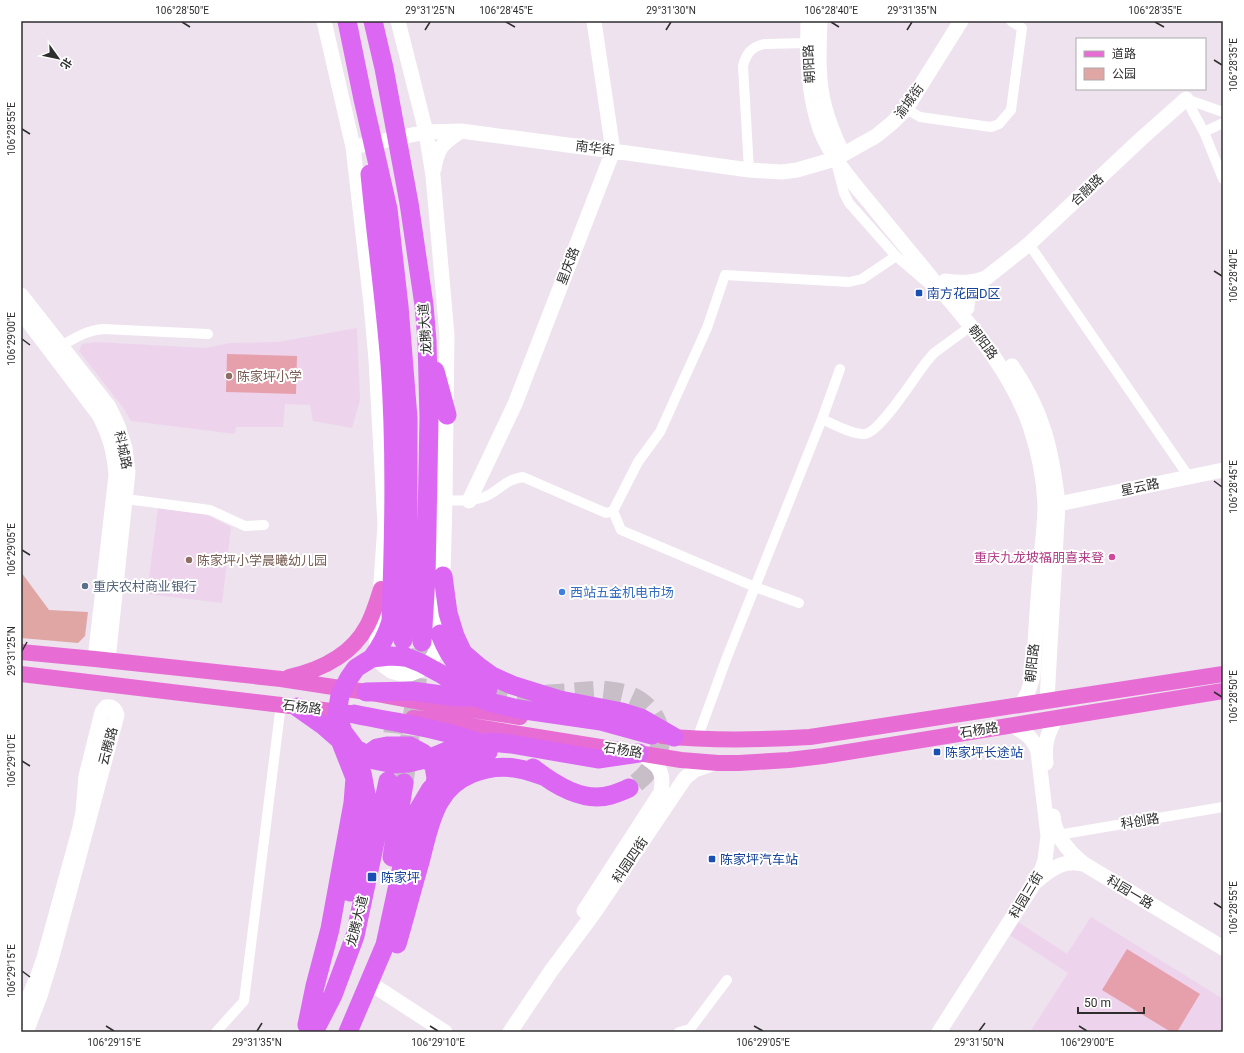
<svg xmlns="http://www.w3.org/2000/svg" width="1244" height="1053" font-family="Roboto,'Noto Sans SC',sans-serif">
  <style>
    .education { fill: #eed3ec }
    .green { fill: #e0a6a3 }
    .pitch { fill: #e6a0ac }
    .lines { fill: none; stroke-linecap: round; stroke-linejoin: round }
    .highway-tunnel { stroke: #c7bec8; stroke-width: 19; stroke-dasharray: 19 10; stroke-linecap: butt }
    .street { stroke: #fff; stroke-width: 10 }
    .secondary { stroke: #fff; stroke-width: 15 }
    .primary { stroke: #e76dd4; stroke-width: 16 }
    .highway { stroke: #db67f3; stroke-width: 19 }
    .ticks { fill: none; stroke: #2e2e2e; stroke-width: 1.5 }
    .transit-dot { fill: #1a4fb4; stroke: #fff; stroke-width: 1.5 }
    .education-dot { fill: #8d6e63; stroke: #fff; stroke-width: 1.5 }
    .hotel-dot { fill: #d1479c; stroke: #fff; stroke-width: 1.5 }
    .service-dot { fill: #5c6f8a; stroke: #fff; stroke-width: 1.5 }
    .shop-dot { fill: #3f7fe0; stroke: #fff; stroke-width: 1.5 }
    .labels { text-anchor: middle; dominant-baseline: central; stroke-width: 4; stroke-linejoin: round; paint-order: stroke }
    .street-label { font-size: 13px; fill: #2e2e2e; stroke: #fff }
    .transit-label { font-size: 13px; fill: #164399; stroke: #fff; text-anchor: start }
    .education-label { font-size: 13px; fill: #785e54; stroke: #fff; text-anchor: start }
    .hotel-label { font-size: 13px; fill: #b23c85; stroke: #fff; text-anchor: end }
    .service-label { font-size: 13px; fill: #4e5e75; stroke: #fff; text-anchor: start }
    .shop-label { font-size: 13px; fill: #366cbe; stroke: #fff; text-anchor: start }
    .neatline { fill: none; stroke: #2e2e2e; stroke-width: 1.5 }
    .ticks-label { font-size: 10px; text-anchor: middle; fill: #2e2e2e }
  </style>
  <rect width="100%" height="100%" fill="#ede2ee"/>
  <!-- education -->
  <path class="education" d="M357 328 360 400 352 428 313 421 310 405 285 404 283 427H236L235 434 131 421 124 409 79 351 82 344 96 342 205 348 230 343 278 342Z
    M158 508 207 515 231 527 222 603 147 594Z
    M1091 917 1223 999V1032H1030L1068 973 1010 935 1018 922 1067 954Z"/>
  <!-- green -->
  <path class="green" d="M21 572 49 610 88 612 85 636 78 643 21 638Z"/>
  <!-- pitch -->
  <path class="pitch" d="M227 354 297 356 296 394 226 392Z
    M1127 949 1200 994 1177 1032H1171L1102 990Z"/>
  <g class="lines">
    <!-- highway-tunnel -->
    <path class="highway-tunnel" d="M488 696 512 697 601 690C610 691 620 692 629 695 660 707 670 742 650 769 644 777 637 783 629 788
      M390 762 401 655
      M404 783 422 642"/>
    <!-- street -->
    <path class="street" d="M1186 99 1204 132 1223 179
      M1186 99 1223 112
      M906 109 920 117 991 127 999 124 1011 110 1022 28 1011 21
      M1204 132 1223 123
      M837 166 844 193 849 203 896 256 931 286
      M749 170 743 66C746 54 751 47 764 44L807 43
      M1029 244 1189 477
      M61 346C75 338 87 330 103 329L208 334
      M822 419C833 424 853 435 865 434 881 432 916 374 928 360L934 353 971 326
      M126 499 210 510 245 526 264 525
      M445 500C461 501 479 502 492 493 505 485 506 480 523 477L606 513 613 511 638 462 660 432 707 328 725 275 849 282 862 279 896 256
      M613 511 621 530 755 587 799 603
      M697 739 727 657 822 419 840 369
      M1058 835 1223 807
      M216 1032 244 1001 281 704
      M679 1032 690 1029 727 980"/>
    <!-- secondary -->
    <path class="secondary" d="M324 21 353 147 371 304 376 360 385 525 376 652 379 661 384 666 391 671 401 674H410L420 670 428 663 433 657 437 649 440 634 443 576 445 500 447 335 433 176 426 132 398 21
      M808 21C807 58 808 94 820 129 832 161 857 187 878 213 900 240 923 267 945 295 979 335 1012 375 1030 426 1038 450 1044 479 1045 505 1045 527 1041 551 1040 574 1037 608 1035 642 1033 676L1028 692 1022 704
      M820 21C819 49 817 80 825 108 829 122 834 135 840 148
      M363 145 426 132 461 131 613 151 749 170 782 172 797 170 835 159 844 154 876 136 892 123 906 109 961 21
      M434 169C438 146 442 144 461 131
      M986 278 1029 244 1142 138 1186 99
      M945 281C960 283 971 283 986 278 976 287 966 294 967 308
      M21 295 109 407 118 426 125 448 128 472 108 660
      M21 312 99 415C110 437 114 450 116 475L95 659
      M1012 366C1043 411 1052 450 1058 504L1047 700
      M469 501 515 404 613 151 594 21
      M1058 504 1223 470
      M1046 763C1044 743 1047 735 1056 718
      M1053 816C1055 837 1069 852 1084 864
      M1037 881C1046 873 1058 863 1071 863 1075 862 1079 864 1084 864L1223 948
      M584 911 661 792C665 769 657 764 639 753
      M379 989 445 1032
      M21 1016 38 975 44 958 79 831 83 812 86 776 102 712 106 707C112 706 115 709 117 715L51 960 40 996 26 1032
      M510 1032 551 971 594 913 685 778 695 770 715 763
      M939 1032 1035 882 1042 869 1045 860 1048 836 1038 752C1033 737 1025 733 1012 725"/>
    <!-- primary -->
    <path class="primary" d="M21 652 95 659 281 679 366 692 425 703 520 717
      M21 674 349 713
      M289 677C320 670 351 656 367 626 373 615 377 602 381 589
      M413 718 434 720 681 760 718 763H739L789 760 823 756 1223 691
      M662 736C711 741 760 740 810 737L1223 674"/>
    <!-- highway -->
    <path class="highway" d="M347 21 363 99 388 209 399 306 408 418V574L403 640
      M373 21 384 68 409 203 424 305 427 341 429 417 426 576 422 642
      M370 174C376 237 385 300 390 364 396 449 394 535 391 621 387 635 381 646 372 658
      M435 371 447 415
      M443 576 448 613 455 636 463 653 478 666 492 676 512 685 560 700 622 712 641 718 674 737
      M440 634C451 662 462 673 488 689
      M366 692 412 691 457 697H476
      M297 707 324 726 340 740 355 778
      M354 714C396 723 440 728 480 743
      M639 753 598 759 511 744 489 742 452 749 430 758 408 763 394 764 374 760 355 748 343 732 337 714 340 695 349 678 356 668 372 658 390 656 406 657 421 663 443 675 475 696 489 702 518 709 601 721 652 735
      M533 768C555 785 583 803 611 795 617 793 623 791 629 788
      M392 857 404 783
      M350 892 368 805 362 773
      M397 944C405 917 412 889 420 862 425 843 430 817 440 801 454 776 486 764 514 768 524 769 534 773 543 776
      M307 1025 315 986 330 929 353 803 355 778 364 759 370 753 377 748 387 746H410L423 753 434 766 436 778 423 848
      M314 1032 333 995 355 936 388 781
      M348 1032 385 945 407 843 417 812 430 790 445 772 470 756 488 752"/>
  </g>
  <!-- ticks -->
  <path class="ticks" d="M182 22 190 27M506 22 515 27M831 22 839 27M1155 22 1164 27M425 30 430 22M666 30 671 22M907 30 912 22M1214 60 1222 65M22 129 30 134M1214 271 1222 276M22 339 30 345M1214 481 1222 487M22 550 30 555M22 651 27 642M1214 692 1222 697M22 761 30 766M1214 903 1222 908M22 971 30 977M106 1026 114 1031M430 1026 438 1031M754 1026 763 1031M1079 1026 1087 1031M257 1031 262 1023M979 1031 985 1023"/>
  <!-- markers -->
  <g class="transit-dot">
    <rect x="915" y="289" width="8" height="8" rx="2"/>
    <rect x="933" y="748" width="8" height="8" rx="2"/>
    <rect x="708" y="855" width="8" height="8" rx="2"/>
    <rect x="367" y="872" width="10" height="10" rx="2"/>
  </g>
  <g class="education-dot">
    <circle cx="229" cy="376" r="4"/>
    <circle cx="189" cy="560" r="4"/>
  </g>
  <circle class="hotel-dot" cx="1112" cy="557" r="4"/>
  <circle class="service-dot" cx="85" cy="586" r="4"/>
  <circle class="shop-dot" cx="562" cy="592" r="4"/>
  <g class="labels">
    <!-- street labels -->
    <g class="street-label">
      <text transform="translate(809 64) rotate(-93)">朝阳路</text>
      <text transform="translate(909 101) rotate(-54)">渝城街</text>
      <text transform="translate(595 148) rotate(7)">南华街</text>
      <text transform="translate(1087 190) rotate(-43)">合融路</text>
      <text transform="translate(568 266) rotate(-69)">星庆路</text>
      <text transform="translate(425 329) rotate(-94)">龙腾大道</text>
      <text transform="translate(983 342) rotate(53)">朝阳路</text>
      <text transform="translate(123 450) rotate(78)">科城路</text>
      <text transform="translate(1140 487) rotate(-12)">星云路</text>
      <text transform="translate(1032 663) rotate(-84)">朝阳路</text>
      <text transform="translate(302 707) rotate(7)">石杨路</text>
      <text transform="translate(979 730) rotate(-9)">石杨路</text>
      <text transform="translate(108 746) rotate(-75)">云腾路</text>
      <text transform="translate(623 750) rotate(9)">石杨路</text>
      <text transform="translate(1140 821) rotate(-9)">科创路</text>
      <text transform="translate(630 860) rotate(-56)">科园四街</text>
      <text transform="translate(1130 892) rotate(31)">科园一路</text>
      <text transform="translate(1026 895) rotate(-59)">科园三街</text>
      <text transform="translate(357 921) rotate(-76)">龙腾大道</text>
    </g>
    <!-- transit labels -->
    <g class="transit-label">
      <text x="927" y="293">南方花园D区</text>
      <text x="945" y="752">陈家坪长途站</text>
      <text x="720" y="859">陈家坪汽车站</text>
      <text x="381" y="877">陈家坪</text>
    </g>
    <!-- education labels -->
    <g class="education-label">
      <text x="237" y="376">陈家坪小学</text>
      <text x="197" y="560">陈家坪小学晨曦幼儿园</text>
    </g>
    <!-- hotel labels -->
    <g class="hotel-label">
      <text x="1104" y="557">重庆九龙坡福朋喜来登</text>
    </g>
    <!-- service labels -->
    <g class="service-label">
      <text x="93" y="586">重庆农村商业银行</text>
    </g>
    <!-- shop labels -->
    <g class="shop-label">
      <text x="570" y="592">西站五金机电市场</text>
    </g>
  </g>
  <!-- border -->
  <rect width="1244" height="1053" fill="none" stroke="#ffffff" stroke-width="44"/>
  <!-- legend -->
  <rect x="1076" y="38" width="130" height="52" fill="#ffffff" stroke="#ababab"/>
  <rect x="1084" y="51" width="20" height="6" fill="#e76dd4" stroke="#ababab"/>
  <text x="1112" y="58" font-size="12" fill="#2e2e2e">道路</text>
  <rect x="1084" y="68" width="20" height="12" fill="#e0a6a3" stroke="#ababab"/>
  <text x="1112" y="78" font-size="12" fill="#2e2e2e">公园</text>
  <!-- north arrow -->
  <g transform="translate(58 58) rotate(123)" stroke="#ffffff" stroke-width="3" paint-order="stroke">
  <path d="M0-3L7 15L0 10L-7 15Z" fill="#2e2e2e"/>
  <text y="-6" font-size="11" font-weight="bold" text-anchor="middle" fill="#2e2e2e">北</text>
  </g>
  <!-- scale -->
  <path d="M1078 1007v6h66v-6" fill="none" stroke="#2e2e2e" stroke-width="2"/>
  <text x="1084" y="1007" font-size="12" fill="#2e2e2e" stroke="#ffffff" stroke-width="3" paint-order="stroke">50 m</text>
  <rect x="22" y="22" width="1200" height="1009" class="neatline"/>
  <g class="ticks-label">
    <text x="182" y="14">106°28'50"E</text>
    <text x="430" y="14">29°31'25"N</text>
    <text x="506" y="14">106°28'45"E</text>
    <text x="671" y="14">29°31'30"N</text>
    <text x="831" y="14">106°28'40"E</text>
    <text x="912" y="14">29°31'35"N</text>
    <text x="1155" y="14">106°28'35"E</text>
    <text transform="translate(1233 65) rotate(-90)" y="4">106°28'35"E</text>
    <text transform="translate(11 129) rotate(-90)" y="4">106°28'55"E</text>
    <text transform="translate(1233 276) rotate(-90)" y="4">106°28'40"E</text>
    <text transform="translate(11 339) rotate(-90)" y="4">106°29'00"E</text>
    <text transform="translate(1233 487) rotate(-90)" y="4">106°28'45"E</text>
    <text transform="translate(11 550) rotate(-90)" y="4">106°29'05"E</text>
    <text transform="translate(11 651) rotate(-90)" y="4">29°31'25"N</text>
    <text transform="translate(1233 697) rotate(-90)" y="4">106°28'50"E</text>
    <text transform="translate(11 761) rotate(-90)" y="4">106°29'10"E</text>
    <text transform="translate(1233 908) rotate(-90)" y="4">106°28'55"E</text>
    <text transform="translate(11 971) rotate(-90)" y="4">106°29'15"E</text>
    <text x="114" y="1046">106°29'15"E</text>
    <text x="257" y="1046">29°31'35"N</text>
    <text x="438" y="1046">106°29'10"E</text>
    <text x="763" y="1046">106°29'05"E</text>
    <text x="979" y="1046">29°31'50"N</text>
    <text x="1087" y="1046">106°29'00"E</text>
  </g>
</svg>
